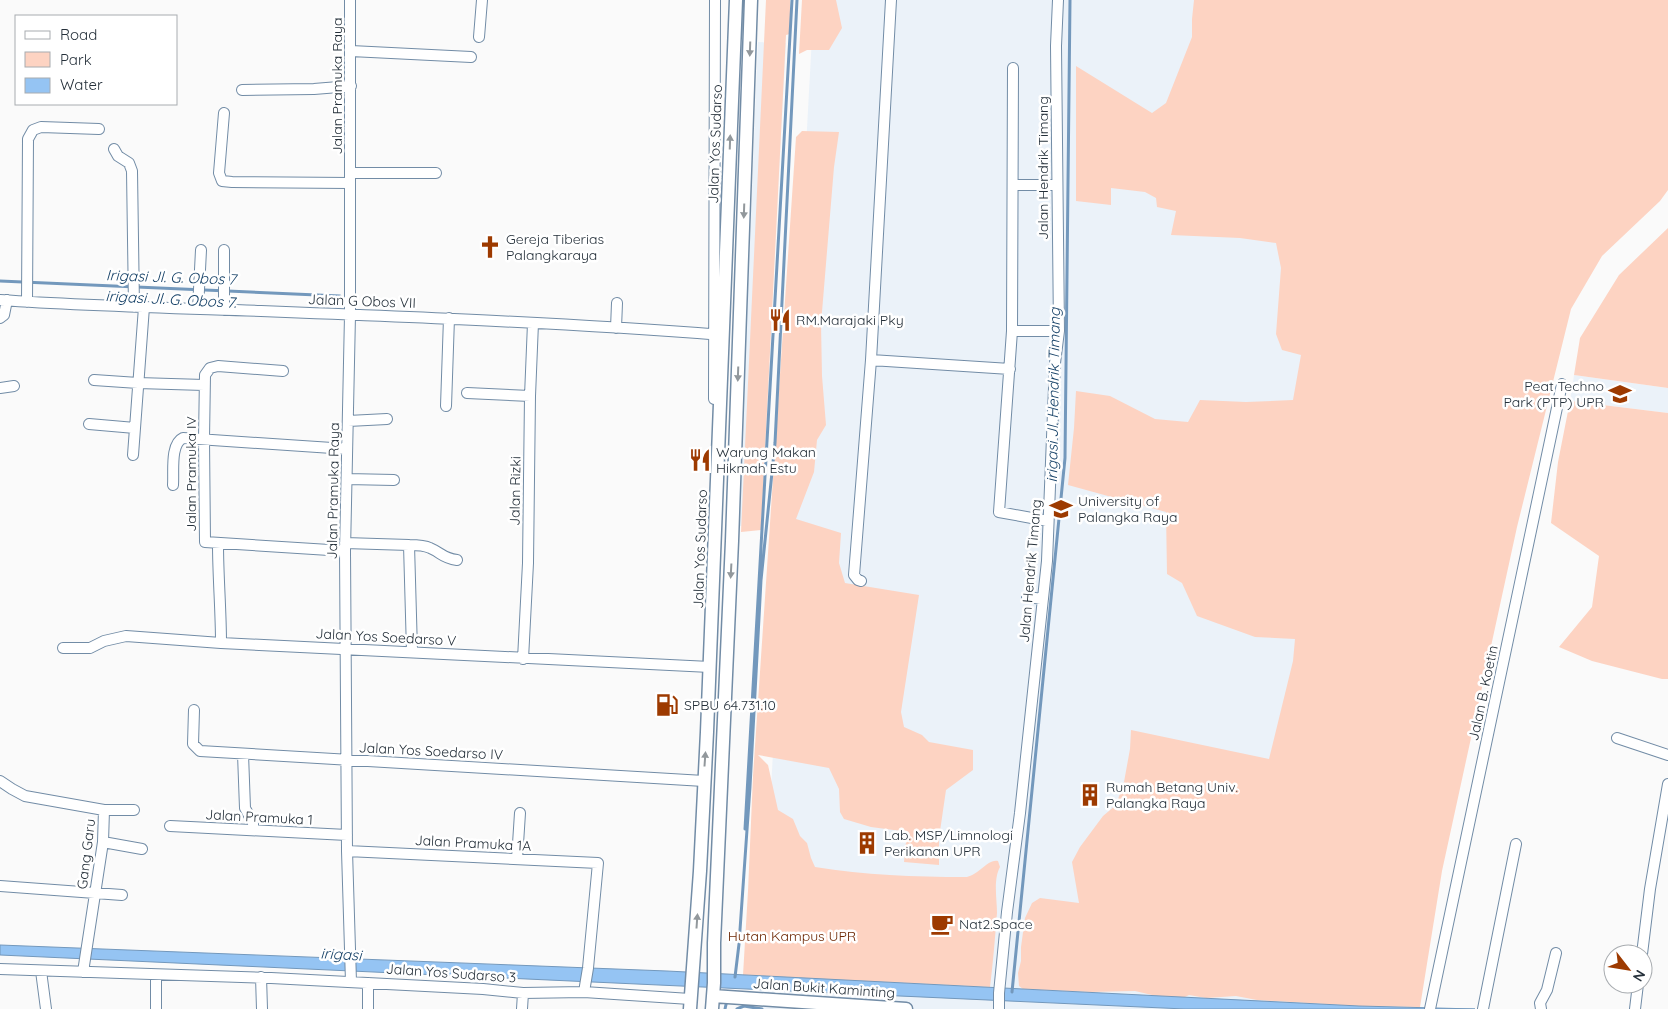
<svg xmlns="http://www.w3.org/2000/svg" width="1668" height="1009" font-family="Quicksand,sans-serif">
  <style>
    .built { fill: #ebf2f9 }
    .green { fill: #fdd3c2 }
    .water { fill: #95c4f3; stroke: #7398bc }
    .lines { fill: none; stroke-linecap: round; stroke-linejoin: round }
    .stream { stroke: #7398bc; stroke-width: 3 }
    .minor-casing { stroke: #728ca6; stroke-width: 12 }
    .major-casing { stroke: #728ca6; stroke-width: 15 }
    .minor { stroke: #fff; stroke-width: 10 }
    .major { stroke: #fff; stroke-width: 12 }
    .oneway { fill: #92989c }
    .labels { text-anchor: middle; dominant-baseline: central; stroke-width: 5; stroke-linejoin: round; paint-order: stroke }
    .street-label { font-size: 14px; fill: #25303a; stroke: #fff }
    .poi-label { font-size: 14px; fill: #25303a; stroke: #fff; text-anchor: start }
    .park-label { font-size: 14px; fill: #6d2804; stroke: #fff }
    .water-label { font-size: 15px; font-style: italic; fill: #174268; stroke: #fff }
  </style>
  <rect width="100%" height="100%" fill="#fafafa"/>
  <!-- built -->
  <path class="built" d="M814 0H1236L1320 193 1307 1000 1420 1007 1419 1009H759Z
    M758 42 786 43 760 527 738 526Z
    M1574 375 1668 388V413L1570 401Z"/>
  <!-- green -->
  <path class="green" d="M766 0H790V34L786 35 761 530 741 532Z
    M802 0H836L842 28 829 50H807L799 54Z
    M1194 0H1668V190L1660 201 1602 256 1571 309 1517 527 1442 871 1420 1007 1359 1006 1257 1000 1236 996 1206 998 1189 995 1185 997 1165 998 1135 991 1090 992 1023 989 1019 986 1018 973 1021 961V947L1025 918 1032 903 1040 898 1079 903 1072 862 1080 847 1103 816 1116 805 1124 782 1130 749 1131 730 1269 759 1293 661 1295 639 1255 637 1197 616 1182 583 1167 574 1166 512 1068 485 1074 428 1076 391 1110 396 1155 419 1188 422 1200 400 1246 402 1293 400 1301 355 1282 350 1276 334 1281 268 1276 243 1240 238 1171 235 1176 211 1157 207 1156 198 1145 192 1111 188V205L1076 201V66L1152 113 1166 103 1192 37V19Z
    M802 131 839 132 834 167 821 324 822 376 826 425 817 440 814 472 796 519 841 533 839 563 845 583 919 595 901 712 904 727 922 735 929 742 973 750V770L946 790 939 838V865L904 862 906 842 901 831 871 827 844 819 840 812 839 789 829 768 758 755 768 765 778 810 793 819 800 836 807 843 811 858 815 867C865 875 914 877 965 877 977 877 988 858 998 861L1000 867C993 880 997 899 997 913 995 938 993 963 990 987L743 975 748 891 753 776 796 137Z
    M1668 228V388L1574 375 1580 338 1619 275Z
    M1570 401 1668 413V679H1662L1592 661 1559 647 1592 607 1599 556 1551 523 1558 462Z"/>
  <!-- water -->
  <path class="water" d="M0 945 667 971 1359 1006 1475 1009H1185L0 955Z"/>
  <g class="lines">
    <!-- stream -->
    <path class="stream" d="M0 281 340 296
      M745 829 792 0
      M735 977 739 944 750 787 761 580 775 443 797 0
      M1012 992 1065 458 1070 0
      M725 1009 727 1000
      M737 1009 744 1006 762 1009"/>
    <defs>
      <path id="minor" d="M350 0V315L345 551 347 851 351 982
        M479 37 482 0
        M351 51 471 57
        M1013 68 1012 331 999 512 1048 521
        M242 90 314 89 351 86
        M224 113 219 173 222 181 232 182 350 183
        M114 149 118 156 129 163 132 171 134 307
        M351 173H436
        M1013 185H1057
        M0 300C87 306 174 308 261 311 415 317 568 323 722 335
        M27 302 28 139 33 130 41 127 99 129
        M198 309 201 250
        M224 310V250
        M0 318 4 315 7 300
        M616 328 617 303
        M1012 331H1059
        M871 360 1010 369
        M283 371 218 366 210 368 205 375 204 439 205 542 345 551
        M94 380 138 383 204 385
        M0 388 14 386
        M467 393 530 396
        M714 399 715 0
        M446 406 449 318
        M348 421 387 419
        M89 424 135 428
        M133 455 144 307
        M347 479 394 480
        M173 485C174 472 170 444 183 438L347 449
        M345 543 409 545 412 651
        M218 544C218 577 221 610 221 643
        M409 545C416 545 424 545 430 548 442 553 442 558 457 560
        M861 581 858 580 854 575 871 360 891 0
        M1027 597 1043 599
        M63 648H90L104 641 126 636 221 643 710 667
        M523 659 528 563 530 396 533 323
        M194 710 193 744 200 751 704 781
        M1617 738 1668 755
        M243 754 245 808 253 823V830
        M0 781 12 789 25 796 104 810 103 842 83 972
        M104 810H134
        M170 826 347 835
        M103 842 142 849
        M347 851 598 863 588 968 584 992
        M517 859 520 813
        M0 886 122 895
        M1642 954 1650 889 1668 784
        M0 969 271 978 483 989 523 993 584 992 690 999
        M41 971 46 1009
        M261 977 262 1009
        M368 983V1009
        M156 1009V975
        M522 1009 523 993
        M999 1009V993L1007 912 1020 813 1047 561 1055 363 1059 331 1056 46 1058 0
        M1430 1009 1562 384
        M1483 1009 1516 844
        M1541 1009 1540 1003 1547 990 1556 953
        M1635 1009 1638 984"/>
      <path id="major" d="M713 996 906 1009
        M690 1009 700 871 707 732 736 0
        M712 1009 714 983V943L732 541 751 0"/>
    </defs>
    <!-- minor casing -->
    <use href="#minor" class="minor-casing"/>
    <!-- major casing -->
    <use href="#major" class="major-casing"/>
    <!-- minor -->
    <use href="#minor" class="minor"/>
    <!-- major -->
    <use href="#major" class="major"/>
  </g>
  <!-- one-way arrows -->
  <defs><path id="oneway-solid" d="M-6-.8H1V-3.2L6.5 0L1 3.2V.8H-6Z" transform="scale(1.25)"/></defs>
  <g class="oneway">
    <use href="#oneway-solid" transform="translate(750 49) rotate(92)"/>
    <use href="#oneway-solid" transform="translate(730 142) rotate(-88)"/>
    <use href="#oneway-solid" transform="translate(744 211) rotate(92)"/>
    <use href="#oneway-solid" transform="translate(738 374) rotate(92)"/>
    <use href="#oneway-solid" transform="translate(731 571) rotate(93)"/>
    <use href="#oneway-solid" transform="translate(705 759) rotate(-86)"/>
    <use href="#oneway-solid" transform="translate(697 921) rotate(-86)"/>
  </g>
  <!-- icons -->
  <defs>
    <symbol id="church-bare" viewBox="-9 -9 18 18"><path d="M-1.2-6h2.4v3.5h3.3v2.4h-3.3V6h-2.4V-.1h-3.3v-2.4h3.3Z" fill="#9d3a00" stroke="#fff" stroke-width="2.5" paint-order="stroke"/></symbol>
    <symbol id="restaurant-bare" viewBox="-9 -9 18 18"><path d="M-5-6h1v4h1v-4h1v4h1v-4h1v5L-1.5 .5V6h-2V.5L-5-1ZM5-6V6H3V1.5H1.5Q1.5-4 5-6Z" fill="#9d3a00" stroke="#fff" stroke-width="2.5" paint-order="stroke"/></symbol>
    <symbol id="school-bare" viewBox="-9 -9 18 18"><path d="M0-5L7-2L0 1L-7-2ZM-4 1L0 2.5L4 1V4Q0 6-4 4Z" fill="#9d3a00" stroke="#fff" stroke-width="2.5" paint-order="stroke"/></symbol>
    <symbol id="university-bare" viewBox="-9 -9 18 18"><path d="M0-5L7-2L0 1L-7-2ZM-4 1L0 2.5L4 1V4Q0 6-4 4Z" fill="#9d3a00" stroke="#fff" stroke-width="2.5" paint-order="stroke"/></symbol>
    <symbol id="fuel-bare" viewBox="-9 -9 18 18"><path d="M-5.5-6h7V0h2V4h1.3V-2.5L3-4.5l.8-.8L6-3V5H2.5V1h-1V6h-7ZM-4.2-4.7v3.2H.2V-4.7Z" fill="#9d3a00" stroke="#fff" stroke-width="2.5" paint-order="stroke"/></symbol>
    <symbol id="building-bare" viewBox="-9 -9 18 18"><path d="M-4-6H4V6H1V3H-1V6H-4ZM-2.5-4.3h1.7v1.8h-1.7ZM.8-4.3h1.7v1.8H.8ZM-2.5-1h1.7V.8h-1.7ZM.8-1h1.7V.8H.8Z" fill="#9d3a00" stroke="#fff" stroke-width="2.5" paint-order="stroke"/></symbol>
    <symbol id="cafe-bare" viewBox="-9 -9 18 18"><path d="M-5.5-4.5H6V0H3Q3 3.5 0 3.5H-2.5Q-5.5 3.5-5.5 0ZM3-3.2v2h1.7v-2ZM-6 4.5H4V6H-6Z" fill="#9d3a00" stroke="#fff" stroke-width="2.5" paint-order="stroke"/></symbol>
  </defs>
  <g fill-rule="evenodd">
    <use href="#church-bare" x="474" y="231" width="32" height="32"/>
    <use href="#restaurant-bare" x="764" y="304" width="32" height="32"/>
    <use href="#school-bare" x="1604" y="378" width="32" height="32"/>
    <use href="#restaurant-bare" x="684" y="444" width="32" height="32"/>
    <use href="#university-bare" x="1045" y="493" width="32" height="32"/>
    <use href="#fuel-bare" x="651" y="689" width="32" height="32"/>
    <use href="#building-bare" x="1074" y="779" width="32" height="32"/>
    <use href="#building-bare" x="851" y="827" width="32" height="32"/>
    <use href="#cafe-bare" x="926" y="908" width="32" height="32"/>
  </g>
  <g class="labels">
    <!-- street labels -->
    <g class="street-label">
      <text transform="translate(337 86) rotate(-90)">Jalan Pramuka Raya</text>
      <text transform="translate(715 144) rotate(-88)">Jalan Yos Sudarso</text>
      <text transform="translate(1043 168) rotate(-90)">Jalan Hendrik Timang</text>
      <text transform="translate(362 301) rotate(2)">Jalan G Obos VII</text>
      <text transform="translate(191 474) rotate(-90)">Jalan Pramuka IV</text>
      <text transform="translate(333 491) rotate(-89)">Jalan Pramuka Raya</text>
      <text transform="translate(515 491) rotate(-89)">Jalan Rizki</text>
      <text transform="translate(700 549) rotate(-88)">Jalan Yos Sudarso</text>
      <text transform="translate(1030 571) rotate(-85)">Jalan Hendrik Timang</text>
      <text transform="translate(386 637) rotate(3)">Jalan Yos Soedarso V</text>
      <text transform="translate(1483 693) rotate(-78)">Jalan B. Koetin</text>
      <text transform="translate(431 751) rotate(3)">Jalan Yos Soedarso IV</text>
      <text transform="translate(259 817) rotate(3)">Jalan Pramuka 1</text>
      <text transform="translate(473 843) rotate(3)">Jalan Pramuka 1A</text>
      <text transform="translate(86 854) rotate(-83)">Gang Garu</text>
      <text transform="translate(451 973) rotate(4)">Jalan Yos Sudarso 3</text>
      <text transform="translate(824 988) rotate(4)">Jalan Bukit Kaminting</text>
    </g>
    <!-- poi labels -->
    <g class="poi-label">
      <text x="506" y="239">Gereja Tiberias<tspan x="506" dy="16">Palangkaraya</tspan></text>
      <text x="796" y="320">RM.Marajaki Pky</text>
      <text x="1604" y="386" text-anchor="end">Peat Techno<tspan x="1604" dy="16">Park (PTP) UPR</tspan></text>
      <text x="716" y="452">Warung Makan<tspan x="716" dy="16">Hikmah Estu</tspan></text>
      <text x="1078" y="501">University of<tspan x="1078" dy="16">Palangka Raya</tspan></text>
      <text x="684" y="705">SPBU 64.731.10</text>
      <text x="1106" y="787">Rumah Betang Univ.<tspan x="1106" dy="16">Palangka Raya</tspan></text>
      <text x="884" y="835">Lab. MSP/Limnologi<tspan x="884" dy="16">Perikanan UPR</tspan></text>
      <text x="959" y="924">Nat2.Space</text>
    </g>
    <!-- park labels -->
    <g class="park-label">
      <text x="792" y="936">Hutan Kampus UPR</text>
    </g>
    <!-- water labels -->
    <g class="water-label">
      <text transform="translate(171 277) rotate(2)">Irigasi Jl. G. Obos 7</text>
      <text transform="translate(171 299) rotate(3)">irigasi Jl. G. Obos 7.</text>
      <text transform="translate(1053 395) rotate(-89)">irigasi Jl. Hendrik Timang</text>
      <text transform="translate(341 954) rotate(3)">irigasi</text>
    </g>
  </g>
  <!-- legend -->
  <rect x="15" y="15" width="162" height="90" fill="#ffffff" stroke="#a8acb0"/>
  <rect x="25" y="31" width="25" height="8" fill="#ffffff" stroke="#a8acb0"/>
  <text x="60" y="40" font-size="15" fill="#25303a">Road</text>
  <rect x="25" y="52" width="25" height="15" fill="#fdd3c2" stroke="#a8acb0"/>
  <text x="60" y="65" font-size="15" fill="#25303a">Park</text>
  <rect x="25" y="78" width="25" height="15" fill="#95c4f3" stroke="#a8acb0"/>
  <text x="60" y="90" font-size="15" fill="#25303a">Water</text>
  <!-- north arrow -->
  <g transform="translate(1628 969) rotate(121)"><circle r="24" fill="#ffffff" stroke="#a8acb0"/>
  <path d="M0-4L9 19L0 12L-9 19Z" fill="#9d3a00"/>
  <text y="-8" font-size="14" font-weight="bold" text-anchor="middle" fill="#25303a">N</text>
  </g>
</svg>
